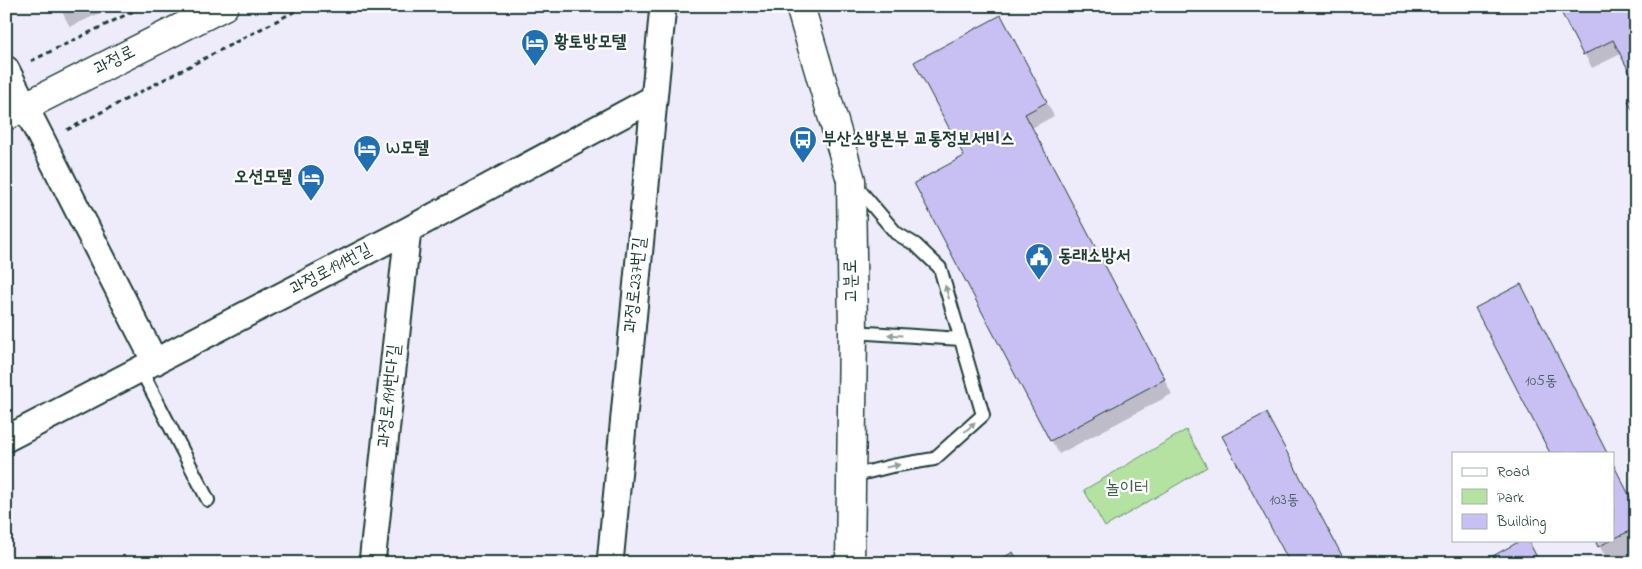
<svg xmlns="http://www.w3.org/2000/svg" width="1642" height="569" font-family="'Indie Flower','Poor Story',sans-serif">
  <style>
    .green { fill: #b3e2a1; stroke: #69906a }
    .shadow { fill: #0003 }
    .building { fill: #c8c0f2; stroke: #1f3d34 }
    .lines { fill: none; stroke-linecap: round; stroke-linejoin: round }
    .service-casing { stroke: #1f3d34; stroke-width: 16 }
    .minor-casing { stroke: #1f3d34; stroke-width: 29 }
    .secondary-casing { stroke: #1f3d34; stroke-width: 31 }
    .path { stroke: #1f3d34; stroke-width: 3; stroke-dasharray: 5 4; stroke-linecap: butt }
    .service { stroke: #fff; stroke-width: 12 }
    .minor { stroke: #fff; stroke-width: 25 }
    .secondary { stroke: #fff; stroke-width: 28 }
    .oneway { fill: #8f9e9a }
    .labels { text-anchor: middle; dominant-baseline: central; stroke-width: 4.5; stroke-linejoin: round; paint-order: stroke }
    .number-label { font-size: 15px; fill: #495e64 }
    .poi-label { font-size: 18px; font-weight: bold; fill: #1f3d34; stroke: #fff; text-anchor: start }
    .street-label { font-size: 18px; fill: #1f3d34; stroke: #fff }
    .park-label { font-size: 18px; fill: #3d5e4a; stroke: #fff }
  </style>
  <rect width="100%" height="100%" fill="#eeecfb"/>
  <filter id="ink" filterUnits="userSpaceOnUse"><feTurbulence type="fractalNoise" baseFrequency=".02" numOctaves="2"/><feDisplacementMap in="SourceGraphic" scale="10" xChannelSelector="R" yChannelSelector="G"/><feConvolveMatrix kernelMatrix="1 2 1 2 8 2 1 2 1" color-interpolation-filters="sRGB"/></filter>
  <g filter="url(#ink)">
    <!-- green -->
    <path class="green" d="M1186 430 1207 467 1105 527 1084 490Z"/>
    <!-- shadow -->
    <path class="shadow" d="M59 6H115L70 27Z
      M1559 6H1636L1621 54 1592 68Z
      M1009 31 1054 116 1032 128 1172 394 1059 454 1051 440 966 157Z
      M1532 305 1607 453H1551Z
      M1613 464 1636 508V552L1615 563H1609L1596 540H1613Z"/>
    <!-- building -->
    <path class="building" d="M1558 6H1636V85L1613 40 1583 55Z
      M1001 15 1047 102 1025 114 1165 379 1050 441 914 183 964 156 914 62Z
      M1636 97V117L1628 101Z
      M1521 284 1607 453H1550L1475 308Z
      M1266 413 1346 563H1290L1222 436Z
      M1613 464 1636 508V528L1613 539Z
      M1522 540H1528L1540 563H1480Z
      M1595 540H1611L1598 547Z
      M1013 552 1019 563H994Z"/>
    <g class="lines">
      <defs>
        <path id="service" d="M853 332 961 339
          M141 370 208 500
          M852 476 892 466 934 459 983 415 940 268 916 245 896 233 855 185"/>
        <path id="minor" d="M6 69 155 362
          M6 439 408 230 654 98
          M372 563 408 230
          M610 563 663 6"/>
        <path id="secondary" d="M800 6 851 180 853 332 850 563
          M6 116 224 6"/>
      </defs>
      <!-- service casing -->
      <use href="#service" class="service-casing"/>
      <!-- minor casing -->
      <use href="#minor" class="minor-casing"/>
      <!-- secondary casing -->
      <use href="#secondary" class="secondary-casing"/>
      <!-- path -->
      <path class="path" d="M31 61 144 6
        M67 130 305 6
        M6 162 14 158"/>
      <!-- service -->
      <use href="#service" class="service"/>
      <!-- minor -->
      <use href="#minor" class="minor"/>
      <!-- secondary -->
      <use href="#secondary" class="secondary"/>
    </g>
    <!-- one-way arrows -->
    <defs><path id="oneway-solid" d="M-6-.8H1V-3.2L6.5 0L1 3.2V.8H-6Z" transform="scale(1.25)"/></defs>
    <g class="oneway">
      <use href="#oneway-solid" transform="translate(947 292) rotate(-106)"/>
      <use href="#oneway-solid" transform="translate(895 335) rotate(-177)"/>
      <use href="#oneway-solid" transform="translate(970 427) rotate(-42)"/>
      <use href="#oneway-solid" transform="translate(893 466) rotate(-11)"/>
    </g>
  </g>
  <!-- icons -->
  <defs>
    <symbol id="hotel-pin" viewBox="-11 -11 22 30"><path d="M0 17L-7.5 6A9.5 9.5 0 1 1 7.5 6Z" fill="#1f6fb2" stroke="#fff"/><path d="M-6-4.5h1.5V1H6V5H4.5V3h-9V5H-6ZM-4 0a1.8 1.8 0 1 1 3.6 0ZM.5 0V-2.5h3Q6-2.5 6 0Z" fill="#fff"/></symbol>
    <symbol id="bus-pin" viewBox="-11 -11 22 30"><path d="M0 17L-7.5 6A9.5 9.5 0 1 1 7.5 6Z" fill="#1f6fb2" stroke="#fff"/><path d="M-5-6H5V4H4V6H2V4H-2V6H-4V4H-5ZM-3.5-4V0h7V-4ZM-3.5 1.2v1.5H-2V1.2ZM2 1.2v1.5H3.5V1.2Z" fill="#fff"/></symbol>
    <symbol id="civic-pin" viewBox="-11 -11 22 30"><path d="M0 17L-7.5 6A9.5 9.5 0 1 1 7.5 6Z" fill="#1f6fb2" stroke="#fff"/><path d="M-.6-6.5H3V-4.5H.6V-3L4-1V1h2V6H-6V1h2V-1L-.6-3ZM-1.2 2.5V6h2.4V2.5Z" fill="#fff"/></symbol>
  </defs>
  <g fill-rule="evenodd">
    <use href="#hotel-pin" x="519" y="27" width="32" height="43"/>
    <use href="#bus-pin" x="787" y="124" width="32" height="43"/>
    <use href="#hotel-pin" x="351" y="133" width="32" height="43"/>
    <use href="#hotel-pin" x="295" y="162" width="32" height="43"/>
    <use href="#civic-pin" x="1023" y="241" width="32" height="43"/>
  </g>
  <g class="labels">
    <!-- number labels -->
    <g class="number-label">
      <text x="1541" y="381">105동</text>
      <text x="1284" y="500">103동</text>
    </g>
    <!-- poi labels -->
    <g class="poi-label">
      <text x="554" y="43">황토방모텔</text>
      <text x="822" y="140">부산소방본부 교통정보서비스</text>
      <text x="386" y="149">W모텔</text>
      <text x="292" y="178" text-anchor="end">오션모텔</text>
      <text x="1058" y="257">동래소방서</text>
    </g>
    <!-- street labels -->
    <g class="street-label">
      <text transform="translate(115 61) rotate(-27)">과정로</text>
      <text transform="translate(331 270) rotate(-28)">과정로191번길</text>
      <text transform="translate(852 281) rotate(-91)">고분로</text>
      <text transform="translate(636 285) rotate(-84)">과정로237번길</text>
      <text transform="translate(390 396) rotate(-84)">과정로191번다길</text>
    </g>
    <!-- park labels -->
    <g class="park-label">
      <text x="1127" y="489">놀이터</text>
    </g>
  </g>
  <!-- margin -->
  <rect width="1642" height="569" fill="none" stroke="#fff" stroke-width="25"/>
  <rect x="12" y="12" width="1617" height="544" fill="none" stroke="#1f3d34" stroke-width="2" filter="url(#ink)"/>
  <!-- legend -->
  <rect x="1452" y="452" width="162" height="90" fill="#ffffff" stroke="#a5b1ae"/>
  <rect x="1462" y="468" width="25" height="8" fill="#ffffff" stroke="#a5b1ae"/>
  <text x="1497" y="476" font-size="15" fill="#1f3d34">Road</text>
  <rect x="1462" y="489" width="25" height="15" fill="#b3e2a1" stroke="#a5b1ae"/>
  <text x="1497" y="502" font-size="15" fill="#1f3d34">Park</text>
  <rect x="1462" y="514" width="25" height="15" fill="#c8c0f2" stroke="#a5b1ae"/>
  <text x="1497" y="526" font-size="15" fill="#1f3d34">Building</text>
</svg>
